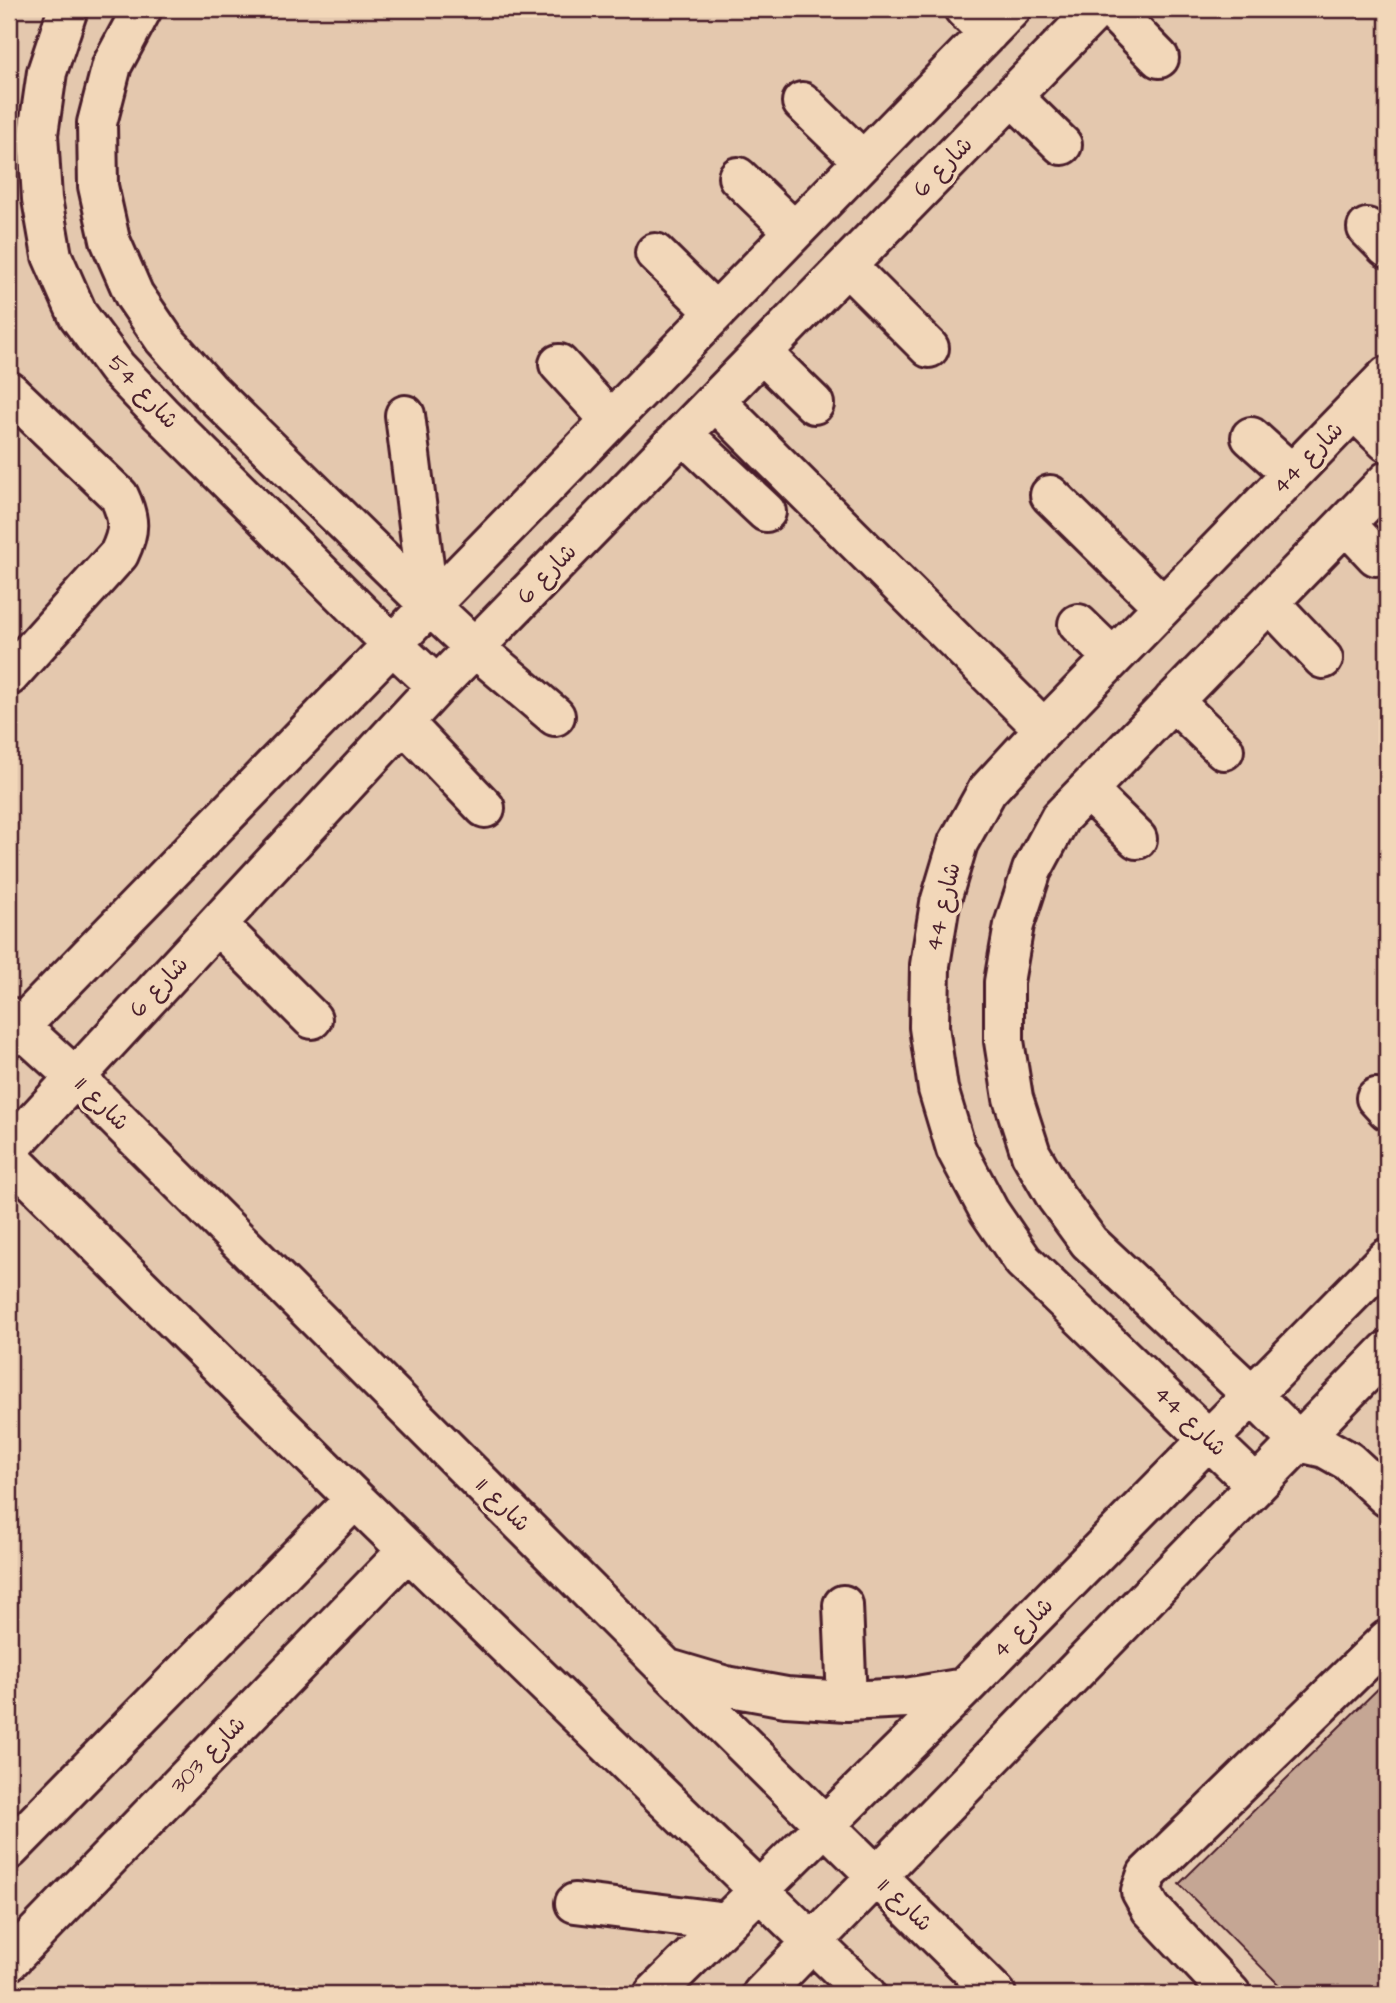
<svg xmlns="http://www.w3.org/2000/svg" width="1396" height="2003" font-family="'Architects Daughter','Playpen Sans Arabic',sans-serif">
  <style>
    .built { fill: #e4c8ae }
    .building { fill: #c5a694; stroke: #4a1f2b; stroke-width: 2 }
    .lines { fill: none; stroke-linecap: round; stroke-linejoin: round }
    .minor-casing { stroke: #4a1f2b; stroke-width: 44 }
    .minor { stroke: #f2d7b9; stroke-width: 38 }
    .labels { text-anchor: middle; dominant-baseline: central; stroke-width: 7; stroke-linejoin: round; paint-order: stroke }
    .street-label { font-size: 23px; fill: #4a1f2b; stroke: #f2d7b9 }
  </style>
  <rect width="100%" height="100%" fill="#f2d7b9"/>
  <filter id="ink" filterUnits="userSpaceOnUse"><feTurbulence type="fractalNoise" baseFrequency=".0143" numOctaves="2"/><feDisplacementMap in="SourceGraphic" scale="14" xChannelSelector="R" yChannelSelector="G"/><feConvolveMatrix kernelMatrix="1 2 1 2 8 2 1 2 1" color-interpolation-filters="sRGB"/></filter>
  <g filter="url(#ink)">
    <!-- built -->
    <path class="built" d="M9 9H1387V1994H9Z"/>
    <!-- building -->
    <path class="building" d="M1387 1680V1994H1288L1179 1884Z"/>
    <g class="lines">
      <defs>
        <path id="minor" d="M68 9 47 72 38 134 42 199 52 256 78 315 117 368 161 414 392 644 437 686
          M142 9 112 65 97 123 98 186 110 240 134 295 164 339 209 390 429 605 475 648 555 716
          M964 9 988 33
          M1111 9 1159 58
          M1012 96 1062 145
          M802 102 863 161
          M738 177 794 231
          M1367 228 1387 248
          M655 253 715 312
          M847 266 929 348
          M762 353 814 404
          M559 364 610 420
          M9 391 119 496C130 519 130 531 119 554L9 676
          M715 401 1044 729
          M1354 410 1387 442
          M405 415 429 605
          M683 434 766 512
          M1251 437 1292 474
          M1387 481 1060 818 1032 870 1014 925 1004 982V1041L1013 1098 1031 1154 1056 1197 1089 1242 1252 1395 1299 1442 1325 1448 1348 1461 1387 1497
          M1050 495 1163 606
          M1346 524 1376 556
          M1270 603 1323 659
          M1078 624 1113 658
          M1173 701 1224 750
          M404 723 485 808
          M1087 790 1137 839
          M217 924 312 1019
          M9 1017 75 1077 667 1669 996 1994
          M9 1038 1011 9
          M1376 1098 1387 1110
          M9 1149 437 686 1097 9
          M9 1157 355 1499 866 1994
          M1256 1485 1023 1261 989 1211 956 1149 938 1089 929 1027 930 965 940 903 958 843 987 791 1044 729 1387 376
          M843 1605 847 1701
          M672 1670 726 1686 786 1697 847 1701 906 1698 964 1688
          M9 1850 355 1499
          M575 1903 727 1922
          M9 1961 408 1550
          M654 1994 964 1688 1387 1258
          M762 1994 1387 1351
          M1231 1994 1151 1909 1141 1891 1147 1874 1387 1640"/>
      </defs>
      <!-- minor casing -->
      <use href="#minor" class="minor-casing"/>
      <!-- minor -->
      <use href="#minor" class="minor"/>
    </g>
  </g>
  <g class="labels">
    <!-- street labels -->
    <g class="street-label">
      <text transform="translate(943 167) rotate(-46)">شارع 6</text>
      <text transform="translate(143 392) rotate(47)">شارع 54</text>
      <text transform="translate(1308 458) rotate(-46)">شارع 44</text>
      <text transform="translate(547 574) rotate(-46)">شارع 6</text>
      <text transform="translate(943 907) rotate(-77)">شارع 44</text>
      <text transform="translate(159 987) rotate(-47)">شارع 6</text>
      <text transform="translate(102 1104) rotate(45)">شارع 11</text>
      <text transform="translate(1190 1421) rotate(44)">شارع 44</text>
      <text transform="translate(503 1505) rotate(45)">شارع 11</text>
      <text transform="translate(1023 1628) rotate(-45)">شارع 4</text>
      <text transform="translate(208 1755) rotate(-46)">شارع 303</text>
      <text transform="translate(905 1905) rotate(44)">شارع 11</text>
    </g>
  </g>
  <!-- margin -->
  <rect width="1396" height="2003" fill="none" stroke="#f2d7b9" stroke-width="35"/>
  <rect x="18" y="18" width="1361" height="1968" fill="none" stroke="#4a1f2b" stroke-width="2.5" filter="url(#ink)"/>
</svg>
